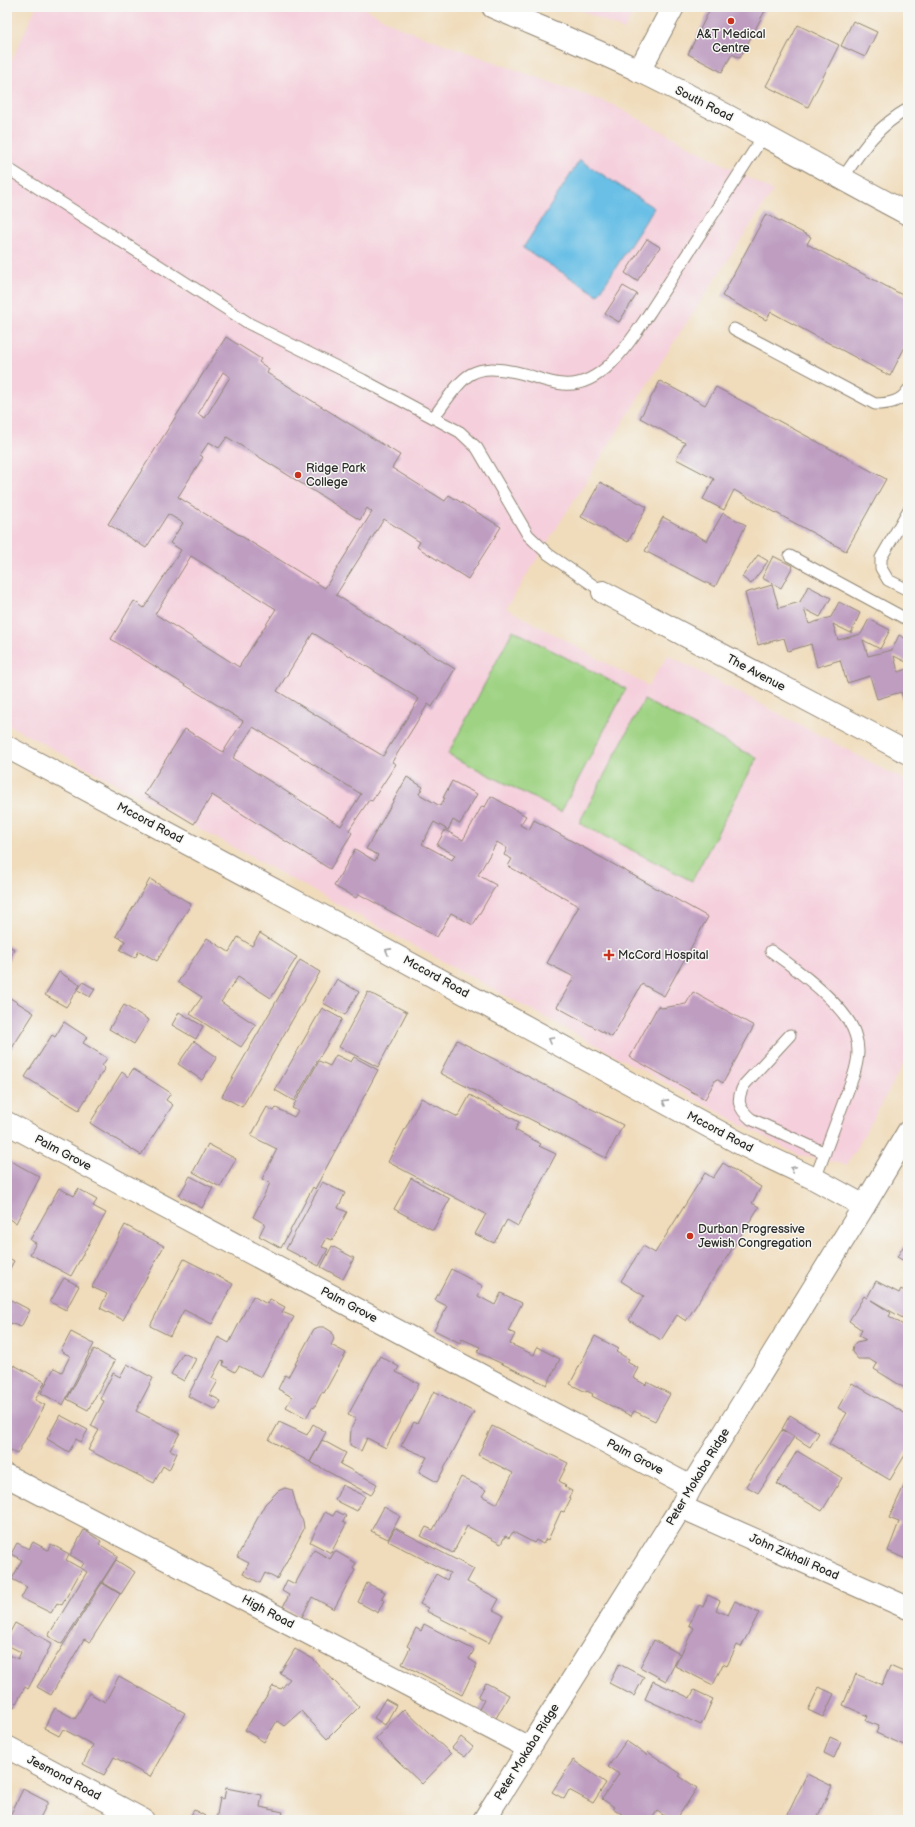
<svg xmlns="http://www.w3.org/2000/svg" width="915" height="1827" font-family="'Balsamiq Sans',sans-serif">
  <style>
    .built { fill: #f5cfdc }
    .green { fill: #9fd383; stroke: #657f57 }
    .water { fill: #69bfe6; stroke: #4a7588 }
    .building { fill: #be9dc1; fill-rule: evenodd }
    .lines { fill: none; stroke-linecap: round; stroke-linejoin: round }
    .lane-casing { stroke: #8e8473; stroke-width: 13 }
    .street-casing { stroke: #8e8473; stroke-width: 24 }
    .secondary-casing { stroke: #8e8473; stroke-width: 24 }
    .lane { stroke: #fff; stroke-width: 11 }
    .street { stroke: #fff; stroke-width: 22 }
    .secondary { stroke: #fff; stroke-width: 22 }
    .oneway { stroke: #a0a0a0 }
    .poi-dot { fill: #c8321e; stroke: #f6f6f2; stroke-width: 1.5 }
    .labels { text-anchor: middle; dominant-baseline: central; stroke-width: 3; stroke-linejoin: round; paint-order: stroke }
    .poi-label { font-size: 12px; fill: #2b2b2b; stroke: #f6f6f2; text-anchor: start }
    .street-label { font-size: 12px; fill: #2b2b2b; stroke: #f6f6f2 }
  </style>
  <rect width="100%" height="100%" fill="#f6f6f2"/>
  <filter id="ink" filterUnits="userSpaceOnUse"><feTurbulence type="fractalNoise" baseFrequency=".025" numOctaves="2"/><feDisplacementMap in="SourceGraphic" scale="8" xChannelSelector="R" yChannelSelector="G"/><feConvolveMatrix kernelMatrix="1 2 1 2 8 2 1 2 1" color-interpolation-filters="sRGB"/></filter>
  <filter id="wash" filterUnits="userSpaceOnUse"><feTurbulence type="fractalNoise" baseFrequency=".012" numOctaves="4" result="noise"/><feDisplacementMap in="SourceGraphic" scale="16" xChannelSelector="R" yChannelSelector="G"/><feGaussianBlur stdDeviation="0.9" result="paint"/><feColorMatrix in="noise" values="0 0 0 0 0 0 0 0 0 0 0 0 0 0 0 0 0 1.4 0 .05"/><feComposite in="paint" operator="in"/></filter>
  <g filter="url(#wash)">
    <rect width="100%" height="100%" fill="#f0dcbb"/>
    <!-- built -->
    <path class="built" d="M36 7H362L400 28 613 105 773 191 674 342 506 608 648 686 668 655 908 782V1056L847 1165 798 1155 7 724V71Z
      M574 7H636L624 30Z"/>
    <!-- green -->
    <path class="green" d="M513 630 626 689 561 812 448 754Z
      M644 700 757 758 692 881 579 823Z"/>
    <!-- water -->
    <path class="water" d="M580 160 654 208 598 295 523 248Z"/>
    <g id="blocks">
      <!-- building -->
      <path class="building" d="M711 7H767L740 58 732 54 722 72 688 54Z
        M853 21 877 32 865 57 841 46Z
        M798 25 839 45 808 107 766 86Z
        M766 214 811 237 807 244 908 298V341L890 376 771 312 766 320 722 296Z
        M647 239 660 247 637 281 625 273Z
        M623 286 637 294 619 322 605 314Z
        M226 337 261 359 259 362 269 369 267 373 400 455 392 468 445 501 449 495 501 527 468 579 417 547 420 542 384 519 336 595 455 669 432 707 428 704 392 762 396 764 372 801 369 800 349 830 352 833 330 869 212 795 194 824 144 794 185 729 223 752 243 721 111 639 134 601 144 608 181 550 170 543 183 523 168 514 146 548 108 524ZM223 372 230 377 205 418 198 414ZM227 437 360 520 367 508 372 512 325 588 178 497 203 457 200 455 209 442 219 448ZM191 556 276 609 239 667 155 614ZM313 633 419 699 383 756 277 691ZM253 727 361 794 341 826 233 758Z
        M660 381 705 405 716 387 886 479 846 551 734 490 724 510 703 499 714 479 676 459 685 443 640 418Z
        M600 482 647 507 628 542 581 517Z
        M723 513 746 525 715 587 645 551 663 517 707 541Z
        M758 555 768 561 751 584 742 577Z
        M773 556 793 566 781 588 762 578Z
        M772 585 779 608 800 602 808 586 831 598 820 617 804 609 809 624 831 617 839 602 860 613 851 633 833 624 838 640 861 634 869 619 890 630 880 649 863 640 868 656 892 650 899 635 908 640V663L894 656 898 672 908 669V716L901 692 877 699 870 676 847 683 840 660 817 667 811 644 788 651 784 638 758 645 745 593Z
        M407 777 423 787 419 794 440 806 445 798H443L452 781 477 794 460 824 453 820 448 830 434 822 422 844 452 860 455 855 437 845 445 830 463 840 482 806 485 807 491 796 526 816 520 825 529 830 534 820 708 917 664 996 642 984 612 1037 557 1007 574 977 547 963 579 906 508 866 512 859 504 855 507 848 497 842 478 875 496 885 473 925 451 913 437 937 359 894 356 898 334 886 355 849 375 861 378 855 366 849Z
        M150 879 191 904 157 961 139 951 135 958 120 950 125 941 116 936Z
        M260 933 297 957 271 998 238 977 221 1002 256 1025 241 1047 190 1014 202 997 178 982 207 938 229 952 238 937 252 946Z
        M7 945 14 949 7 963Z
        M300 960 320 972 242 1107 222 1096Z
        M59 972 80 985 66 1007 45 995Z
        M337 979 359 992 345 1015 323 1003Z
        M83 982 95 989 90 997 78 990Z
        M368 992 407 1012 378 1067 339 1047Z
        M693 992 754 1026 723 1083 716 1079 705 1099 630 1057 658 1006 662 1008 686 1004Z
        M7 996 34 1013 7 1056Z
        M124 1005 149 1020 134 1044 109 1029Z
        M322 1008 342 1019 294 1101 275 1090Z
        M179 1012 203 1026 196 1039 172 1025Z
        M64 1022 87 1037 83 1043 107 1058 102 1066 105 1068 79 1110 25 1077 52 1035 55 1037Z
        M457 1040 623 1125 606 1158 440 1073Z
        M194 1041 217 1057 202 1080 178 1064Z
        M336 1055 351 1062 354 1057 378 1070 315 1189 313 1187 281 1248 259 1236 265 1224 253 1217 270 1183 262 1179 277 1149 251 1136 267 1107 274 1111 276 1108 294 1117 298 1111 292 1108 319 1061 330 1066Z
        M133 1069 171 1093 166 1100 173 1105 141 1155 90 1123 122 1072 128 1077Z
        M470 1095 519 1122 515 1130 541 1144 539 1146 556 1154 518 1226 507 1220 494 1243 475 1234 486 1214 388 1162 421 1098 458 1117Z
        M208 1144 236 1159 220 1187 193 1172Z
        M7 1159 40 1177 16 1223 7 1218Z
        M723 1163 761 1187 752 1203 759 1207 686 1321 677 1315 661 1340 629 1320 644 1296 621 1281 643 1246 655 1253 705 1173 713 1178Z
        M190 1176 213 1188 202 1208 179 1196Z
        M411 1178 450 1199 433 1230 394 1209Z
        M322 1182 345 1193 338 1208 347 1212 332 1240 327 1238 322 1247 328 1249 319 1266 286 1249Z
        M59 1188 74 1196 78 1189 97 1200 93 1206 106 1213 71 1276 30 1254 36 1243 30 1240Z
        M125 1225 164 1246 123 1320 100 1308 107 1294 92 1287Z
        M906 1242 908 1243V1263L897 1257Z
        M332 1246 354 1258 343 1279 321 1267Z
        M7 1257 14 1261 7 1274Z
        M184 1259 233 1284 212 1324 184 1310 170 1336 150 1326Z
        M451 1269 483 1286 478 1296 495 1305 501 1293 522 1303 508 1331 515 1334 510 1344 534 1355 537 1347 560 1359 547 1385 477 1352 480 1347 462 1339 460 1343 434 1330 447 1306 435 1300Z
        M64 1278 79 1286 66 1310 50 1302Z
        M876 1281 899 1293 901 1289 908 1293V1321L871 1300 891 1313 889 1316 908 1328V1390L874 1369 877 1364 869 1359H858L852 1352 853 1346 856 1342 866 1340 859 1336 862 1330 849 1321 864 1296 867 1298Z
        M253 1296 267 1304 270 1299 285 1307 282 1312 294 1317 261 1377 239 1366 235 1372 223 1365 224 1362 221 1361 212 1378 218 1381 210 1395 221 1401 216 1410 188 1396 218 1337 229 1343Z
        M7 1298 30 1310 21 1327 7 1322Z
        M319 1327H324L332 1332 334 1339 331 1345 346 1353 324 1393 322 1392 314 1408 312 1407 306 1418 286 1407 292 1397 278 1389 285 1375 288 1377 314 1329Z
        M71 1332 94 1344 63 1405 41 1393 54 1368 62 1372 70 1356 61 1351Z
        M595 1336 619 1349 616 1352 629 1359 627 1362 638 1368 633 1378 646 1385 647 1382 670 1394 655 1421 634 1411 631 1416 592 1396 593 1394 587 1391 586 1392 570 1384Z
        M94 1349 115 1361 88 1410 67 1399Z
        M183 1353 196 1359 184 1381 171 1374Z
        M380 1356 399 1367 396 1372 419 1384 386 1448 367 1438 361 1451 350 1445 351 1429 356 1419 348 1415Z
        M127 1364 153 1378 136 1411 180 1433 170 1450 177 1453 169 1470 163 1466 154 1483 88 1450 99 1430 91 1426 104 1401 100 1399 113 1373 120 1377Z
        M14 1365 45 1382 35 1400 45 1405 17 1454 7 1449V1379Z
        M852 1383 908 1415V1450L890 1480 829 1444 847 1413 838 1408Z
        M434 1391 474 1412 437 1482 419 1472 427 1457 401 1446 414 1422 417 1424Z
        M60 1415 88 1430 81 1442 76 1439 69 1452 47 1439Z
        M790 1415 819 1433 810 1447 782 1429Z
        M279 1422 307 1435 313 1424 326 1432 310 1462 269 1440Z
        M492 1426 568 1463 559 1481 566 1485 564 1487 572 1491 569 1497 571 1498 564 1512 561 1511 548 1540 546 1539 543 1544 536 1540 534 1543 513 1532 509 1538 505 1536 501 1544 467 1526 453 1553 421 1536 426 1527 433 1530 461 1477 486 1490 482 1496 497 1504 513 1473 478 1455Z
        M782 1430 794 1437 758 1493 746 1486Z
        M322 1440 346 1453 340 1464 377 1484 371 1495 310 1462Z
        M797 1451 842 1478 822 1511 777 1484Z
        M908 1477V1560L888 1551 899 1522 889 1518Z
        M342 1485 365 1496 357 1511 335 1500Z
        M285 1488 292 1490 299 1515 303 1521 304 1529 277 1579 265 1573 260 1583 243 1574 249 1563 237 1557 265 1504 278 1491Z
        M384 1507 400 1516 388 1539 371 1531Z
        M336 1511 346 1516 343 1522 346 1524 331 1553 310 1542 325 1512 333 1516Z
        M395 1528 474 1569 467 1582 499 1599 493 1610 503 1615 489 1643 426 1611 428 1608 420 1604 436 1574 447 1580 450 1573 388 1541Z
        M84 1530 101 1541 99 1544 118 1556 62 1644 48 1636 87 1572 81 1568 84 1563 70 1555Z
        M33 1542 48 1550 51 1544 69 1554 66 1560 82 1569 62 1605 57 1603 51 1613 21 1598 27 1587 12 1579 22 1560 11 1554 17 1543 29 1549Z
        M314 1550 330 1559 335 1551 356 1563 353 1569 355 1570 334 1609 312 1597 302 1617 283 1607 289 1595 282 1591 287 1580 295 1584Z
        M116 1560 135 1572 121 1594 102 1582Z
        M102 1583 120 1594 90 1642 84 1639 51 1695 37 1687Z
        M367 1583 385 1592 381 1599 384 1600 378 1613 358 1602Z
        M708 1595 720 1601 716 1610 728 1615 735 1601 759 1613 741 1647 737 1645 727 1666 723 1664 713 1685 675 1666 694 1628 689 1625 699 1605 703 1607Z
        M15 1623 52 1643 28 1689 25 1687 13 1709 7 1705V1654L18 1659 21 1652 7 1645V1638Z
        M424 1624 474 1650 469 1659 477 1664 462 1695 402 1664 410 1648 407 1646 416 1628 421 1631Z
        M654 1640 680 1654 666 1681 640 1667Z
        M295 1649 313 1659 359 1707 327 1739 301 1711 284 1726 277 1721 264 1742 245 1730 273 1686 281 1689 290 1679 280 1673Z
        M619 1664 644 1677 634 1696 609 1683Z
        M890 1666 906 1673 908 1669V1736L904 1745 876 1733 879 1726 866 1721 868 1716 843 1705 856 1674 882 1685Z
        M119 1676 185 1713 150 1777 114 1757 104 1775 83 1764 93 1745 63 1729 59 1736 44 1728 55 1708 75 1719 89 1693 105 1702Z
        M653 1681 690 1698 694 1690 713 1699 701 1725 645 1699Z
        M486 1683 509 1695 495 1720 478 1711 484 1700 478 1697Z
        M819 1687 834 1694 823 1717 808 1710Z
        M385 1699 396 1705 385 1725 374 1718Z
        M404 1709 451 1754 422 1784 375 1739Z
        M461 1737 473 1747 465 1757 452 1748Z
        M830 1737 841 1742 834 1758 824 1753Z
        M626 1741 647 1755 648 1752 681 1774 679 1776 697 1788 676 1820H671L657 1811 651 1820H630L613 1808 614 1807 602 1799 619 1774 608 1767Z
        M573 1760 606 1783 593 1803 569 1790 564 1799 552 1792Z
        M807 1774 832 1786 817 1818 814 1816 812 1820H785Z
        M226 1788 262 1795 260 1807 283 1812 281 1820H216L220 1798 224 1799Z
        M23 1789 48 1802 39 1820H8Z
        M194 1810 205 1816 203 1820H188Z"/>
    </g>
  </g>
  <g filter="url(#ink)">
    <use href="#blocks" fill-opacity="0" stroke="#8e8473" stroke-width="1"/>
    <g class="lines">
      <defs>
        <path id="lane" d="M7 168 250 324 363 380 460 432 477 448 528 535 548 554 603 592
          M842 179C862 150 876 127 908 109
          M734 329 875 404C888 404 901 402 908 390
          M434 417C443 405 458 381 471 374 484 367 497 369 510 371 528 373 545 383 563 384 603 388 631 340 650 312L764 135
          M908 511 881 558V568L888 580 908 590
          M790 556 908 620
          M771 951C795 968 846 1005 855 1034 860 1048 858 1060 854 1074L815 1179
          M790 1035 744 1085C736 1100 738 1108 751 1119L825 1153"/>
        <path id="street" d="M639 71 673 7
          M603 592 908 753
          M7 747 308 908 745 1146 815 1179 864 1206
          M7 1123 691 1487
          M7 1476 529 1748
          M681 1507 908 1608
          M7 1747 143 1820"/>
        <path id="secondary" d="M493 7C542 28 592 48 640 71 731 115 819 167 908 214
          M484 1820 681 1507 691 1487 864 1206 908 1132"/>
      </defs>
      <!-- lane casing -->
      <use href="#lane" class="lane-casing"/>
      <!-- street casing -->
      <use href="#street" class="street-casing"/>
      <!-- secondary casing -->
      <use href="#secondary" class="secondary-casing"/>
      <!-- lane -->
      <use href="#lane" class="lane"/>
      <!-- street -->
      <use href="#street" class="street"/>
      <!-- secondary -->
      <use href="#secondary" class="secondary"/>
    </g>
    <!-- one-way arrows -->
    <defs><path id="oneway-chevron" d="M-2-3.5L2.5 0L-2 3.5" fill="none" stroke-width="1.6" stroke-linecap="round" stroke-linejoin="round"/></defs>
    <g class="oneway">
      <use href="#oneway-chevron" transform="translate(388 951) rotate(-151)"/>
      <use href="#oneway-chevron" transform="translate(551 1040) rotate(-151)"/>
      <use href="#oneway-chevron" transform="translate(665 1102) rotate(-151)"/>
      <use href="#oneway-chevron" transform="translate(793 1169) rotate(-154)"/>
    </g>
  </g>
  <!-- markers -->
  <g class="poi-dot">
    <circle cx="731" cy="21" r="4"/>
    <circle cx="298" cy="475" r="4"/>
    <path d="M607 949h4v4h4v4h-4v4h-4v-4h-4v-4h4z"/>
    <circle cx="690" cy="1236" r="4"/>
  </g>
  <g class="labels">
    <!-- poi labels -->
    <g class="poi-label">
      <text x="731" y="34" text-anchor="middle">A&amp;T Medical<tspan x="731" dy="14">Centre</tspan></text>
      <text x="306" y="468">Ridge Park<tspan x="306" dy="14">College</tspan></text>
      <text x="618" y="955">McCord Hospital</text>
      <text x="698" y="1229">Durban Progressive<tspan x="698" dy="14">Jewish Congregation</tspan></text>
    </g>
    <!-- street labels -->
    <g class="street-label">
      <text transform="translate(704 104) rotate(27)">South Road</text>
      <text transform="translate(756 673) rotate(28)">The Avenue</text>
      <text transform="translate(150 823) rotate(28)">Mccord Road</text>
      <text transform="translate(436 977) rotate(29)">Mccord Road</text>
      <text transform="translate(720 1132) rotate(28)">Mccord Road</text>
      <text transform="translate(63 1153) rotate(28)">Palm Grove</text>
      <text transform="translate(349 1305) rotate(28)">Palm Grove</text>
      <text transform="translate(635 1457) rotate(28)">Palm Grove</text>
      <text transform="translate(698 1477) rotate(-59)">Peter Mokaba Ridge</text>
      <text transform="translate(794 1557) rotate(24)">John Zikhali Road</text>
      <text transform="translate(268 1612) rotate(28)">High Road</text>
      <text transform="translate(527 1752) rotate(-58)">Peter Mokaba Ridge</text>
      <text transform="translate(64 1778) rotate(28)">Jesmond Road</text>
    </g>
  </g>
  <!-- margin -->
  <rect width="915" height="1827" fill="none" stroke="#f6f6f2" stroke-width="24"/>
</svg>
